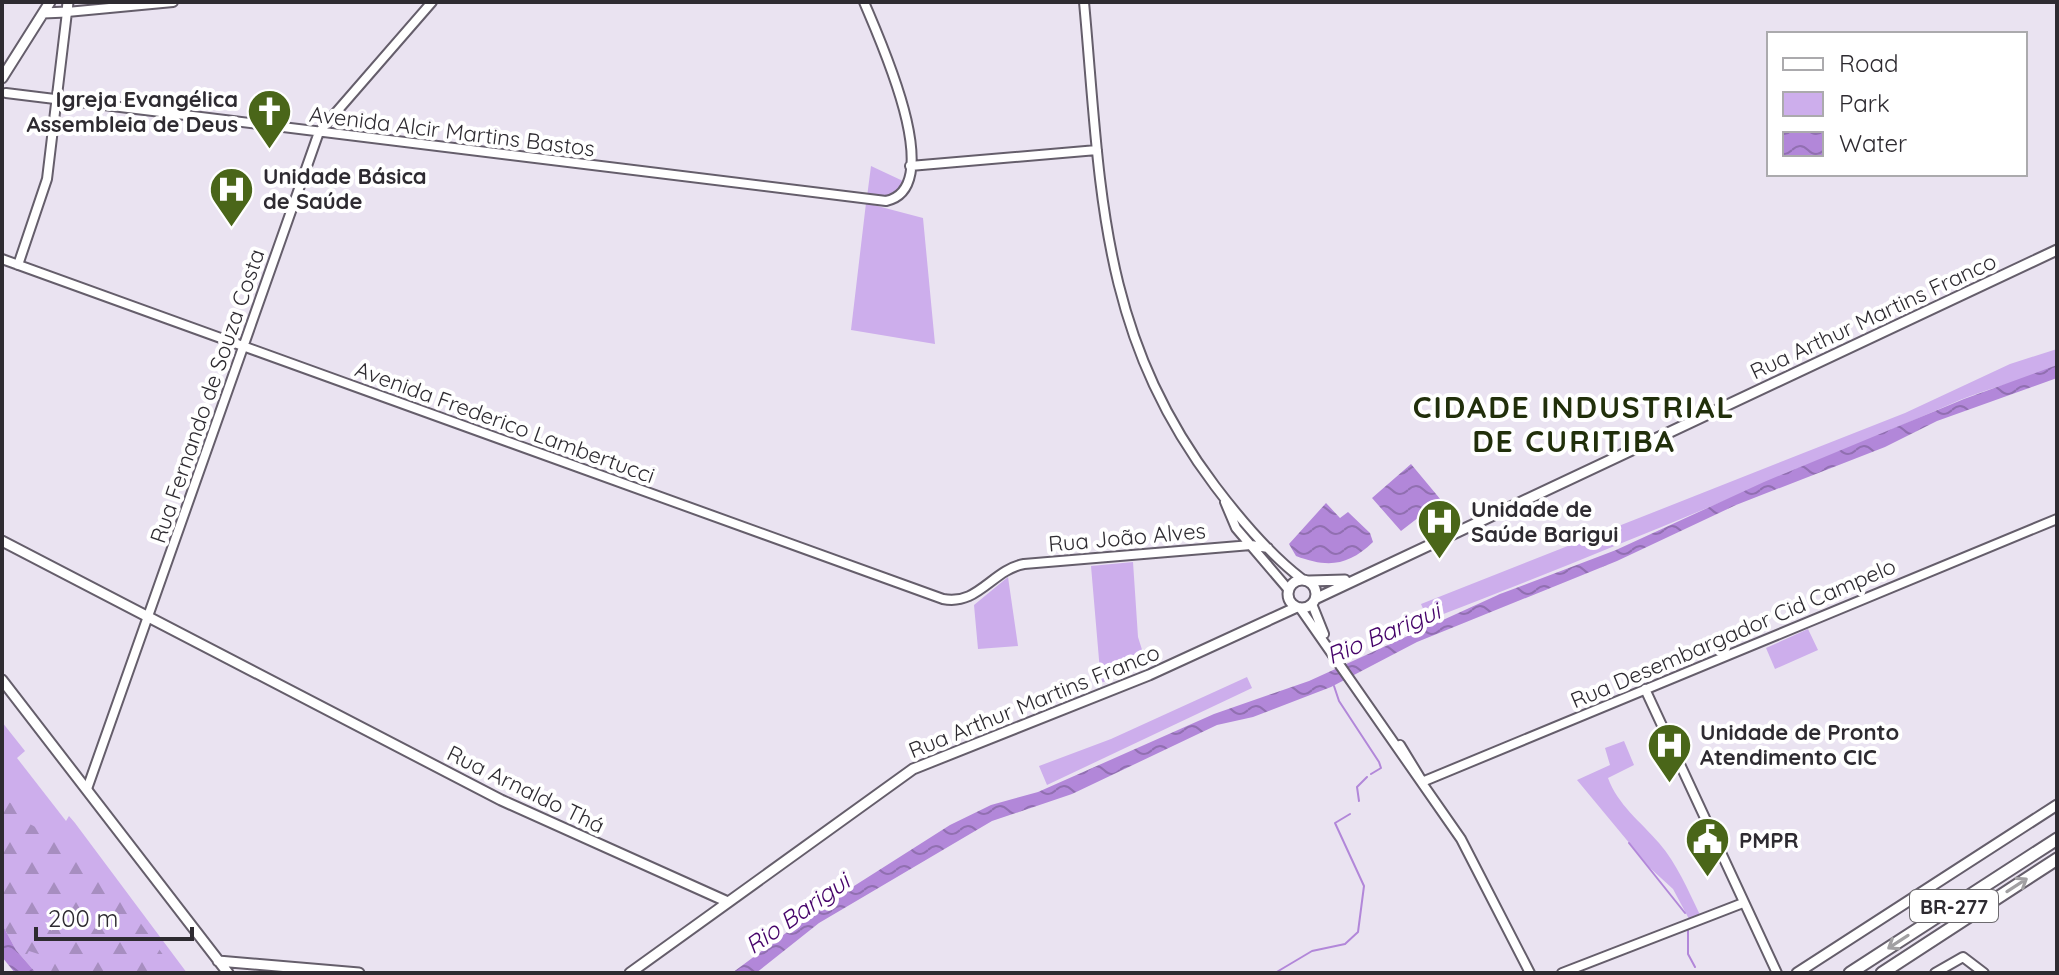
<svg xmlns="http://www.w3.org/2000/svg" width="2059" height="975" font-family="Quicksand,sans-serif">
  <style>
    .green { fill: #cdaeec }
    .forest { fill: url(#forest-firs) }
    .water { fill: url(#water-waves) }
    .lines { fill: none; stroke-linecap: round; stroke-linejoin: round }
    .stream { stroke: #b287d9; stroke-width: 2 }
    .tertiary-casing { stroke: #655e6b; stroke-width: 12 }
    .secondary-casing { stroke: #655e6b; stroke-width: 13 }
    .motorway-casing { stroke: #655e6b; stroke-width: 15 }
    .tertiary { stroke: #fff; stroke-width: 8 }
    .secondary { stroke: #fff; stroke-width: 9 }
    .motorway { stroke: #fff; stroke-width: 11 }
    .oneway { stroke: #a1a0a2 }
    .labels { text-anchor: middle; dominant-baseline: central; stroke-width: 8; stroke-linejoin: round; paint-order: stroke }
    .shield { fill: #fff; stroke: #6d6b6f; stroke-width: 2 }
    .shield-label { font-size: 20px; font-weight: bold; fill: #2e2b31 }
    .poi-label { font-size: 22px; font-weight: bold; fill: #2e2b31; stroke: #fff; text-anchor: start }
    .street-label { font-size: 22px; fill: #2e2b31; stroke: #fff }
    .water-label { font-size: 24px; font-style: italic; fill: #450269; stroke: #fff }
    .district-label { font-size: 30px; font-weight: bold; letter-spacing: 2px; fill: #212f0b; stroke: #fff }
  </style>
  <defs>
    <pattern id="forest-firs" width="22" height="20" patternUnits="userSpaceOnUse" patternTransform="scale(2)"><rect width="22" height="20" fill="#cdaeec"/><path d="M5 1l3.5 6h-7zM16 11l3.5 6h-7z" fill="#a78ec0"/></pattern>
    <pattern id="water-waves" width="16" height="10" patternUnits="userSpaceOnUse" patternTransform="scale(2)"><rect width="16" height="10" fill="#b287d9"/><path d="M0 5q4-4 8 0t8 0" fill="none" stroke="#916fb1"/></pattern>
  </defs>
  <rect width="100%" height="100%" fill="#eae3f1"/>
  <!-- green -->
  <path class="green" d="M871 166 903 181C897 198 883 198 867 197Z
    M866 203 923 218 935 344 851 330Z
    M2057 349V365C2026 380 1992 387 1960 400 1784 477 1607 551 1428 620L1421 604 1905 413 2010 364Z
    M1133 562 1138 637 1144 656 1139 668 1101 683 1091 566Z
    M1008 577 1018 646 978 649 974 605Z
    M1808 629 1818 650 1775 669 1766 648Z
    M1247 677 1252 688 1047 785 1039 766 1111 739Z
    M2 722 25 751 17 758 66 821 69 816 75 823 187 973H36L2 924Z
    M1624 741 1634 765 1608 778C1618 805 1640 821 1659 843 1677 864 1688 890 1700 915L1689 919 1673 889 1650 868 1577 780 1610 765 1605 748Z"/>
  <!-- forest -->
  <path class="forest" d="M3 799 20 808 22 820 51 835 67 855 84 863 98 878 110 880 176 973H50L57 960 29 951 26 956 42 973H36L16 950 2 924Z"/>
  <!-- water -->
  <path class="water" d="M2057 365V378L1937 421 1885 447 1736 505 1617 561 1417 642 1331 687 1253 717 1217 725 1072 794 992 821 819 923 756 973H732L821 907 950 825 991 805 1038 792 1214 714 1309 681 1500 594 1616 550 1764 482 1964 399Z
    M1411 464 1441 500 1401 531 1372 498Z
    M1326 503 1340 518 1348 512 1370 533 1373 542C1348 566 1328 568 1296 556L1289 544Z
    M2 924 16 950 36 973H15L2 957Z"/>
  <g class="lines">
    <!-- stream -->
    <path class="stream" d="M1334 686 1339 701 1379 762 1381 768 1371 774
      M1359 801 1357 787 1367 777
      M1629 843 1685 913
      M1688 929V954L1695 967
      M1275 973 1312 951 1345 944 1358 932 1364 886 1335 823 1350 814"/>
    <defs>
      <path id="tertiary" d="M1084 2C1101 186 1098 331 1215 486 1240 519 1269 554 1302 579
        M6 93 886 201C949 188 878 36 864 2
        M910 166 1097 150
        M2 259 943 599C978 606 992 570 1024 564L1251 545 1268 548
        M18 265 47 179 67 12 173 2
        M1225 502 1236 528 1288 589
        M1312 604 1324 634
        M1300 608 1461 839 1530 973
        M1645 689 1777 973
        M1400 745 1422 781
        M1422 782 2057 519
        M87 789 319 132 432 2
        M1562 973 1743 903
        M1935 973 1963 957 1984 973"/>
      <path id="secondary" d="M43 13 67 12 68 2
        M2 78 50 2
        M2 541 501 800 728 902
        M1288 594a14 14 0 1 1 28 0a14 14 0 1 1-28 0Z
        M1309 581 1345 580
        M1315 599 2057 250
        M2 680 228 973
        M218 961 359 973
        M630 973 913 769 1149 675 1297 607
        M1797 973 2057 805"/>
      <path id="motorway" d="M1850 973 2057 839
        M1882 973 2057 859"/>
    </defs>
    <!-- tertiary casing -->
    <use href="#tertiary" class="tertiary-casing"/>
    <!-- secondary casing -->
    <use href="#secondary" class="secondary-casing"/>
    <!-- motorway casing -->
    <use href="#motorway" class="motorway-casing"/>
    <!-- tertiary -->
    <use href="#tertiary" class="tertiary"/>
    <!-- secondary -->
    <use href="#secondary" class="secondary"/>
    <!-- motorway -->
    <use href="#motorway" class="motorway"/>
  </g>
  <!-- one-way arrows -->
  <defs><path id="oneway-shaft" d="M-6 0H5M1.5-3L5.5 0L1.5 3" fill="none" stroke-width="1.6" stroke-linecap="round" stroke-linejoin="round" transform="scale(2)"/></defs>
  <g class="oneway">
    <use href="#oneway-shaft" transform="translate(2017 885) rotate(-33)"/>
    <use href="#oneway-shaft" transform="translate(1898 942) rotate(147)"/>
  </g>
  <!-- icons -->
  <defs>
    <symbol id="church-pin" viewBox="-11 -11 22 30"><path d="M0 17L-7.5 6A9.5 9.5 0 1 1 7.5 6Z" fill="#4a6619" stroke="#fff"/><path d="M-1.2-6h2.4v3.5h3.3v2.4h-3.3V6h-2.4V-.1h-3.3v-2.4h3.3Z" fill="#fff"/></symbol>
    <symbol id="hospital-pin" viewBox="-11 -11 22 30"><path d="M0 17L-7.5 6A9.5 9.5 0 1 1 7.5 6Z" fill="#4a6619" stroke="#fff"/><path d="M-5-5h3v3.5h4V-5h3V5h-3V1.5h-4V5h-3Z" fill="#fff"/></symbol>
    <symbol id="civic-pin" viewBox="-11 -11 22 30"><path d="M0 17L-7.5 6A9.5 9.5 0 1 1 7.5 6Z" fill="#4a6619" stroke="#fff"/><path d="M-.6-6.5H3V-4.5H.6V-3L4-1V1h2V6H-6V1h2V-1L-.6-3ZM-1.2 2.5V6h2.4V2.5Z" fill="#fff"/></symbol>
  </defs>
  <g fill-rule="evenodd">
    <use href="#church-pin" x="244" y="86" width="51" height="69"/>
    <use href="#hospital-pin" x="206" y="164" width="51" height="69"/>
    <use href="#hospital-pin" x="1414" y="496" width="51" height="69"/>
    <use href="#hospital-pin" x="1644" y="720" width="51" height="69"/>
    <use href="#civic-pin" x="1682" y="814" width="51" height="69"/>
  </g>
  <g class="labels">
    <!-- shield labels -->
    <rect class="shield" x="1910" y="890" width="88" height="32" rx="6"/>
    <g class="shield-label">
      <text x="1954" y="906">BR-277</text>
    </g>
    <!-- poi labels -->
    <g class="poi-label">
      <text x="238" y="99" text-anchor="end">Igreja Evangélica<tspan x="238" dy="25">Assembleia de Deus</tspan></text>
      <text x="263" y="176">Unidade Básica<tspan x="263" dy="25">de Saúde</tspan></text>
      <text x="1471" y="509">Unidade de<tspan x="1471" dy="25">Saúde Barigui</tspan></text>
      <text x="1700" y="732">Unidade de Pronto<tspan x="1700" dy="25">Atendimento CIC</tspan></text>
      <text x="1739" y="840">PMPR</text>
    </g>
    <!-- street labels -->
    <g class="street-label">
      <text transform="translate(452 131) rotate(7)">Avenida Alcir Martins Bastos</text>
      <text transform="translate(1873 316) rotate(-25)">Rua Arthur Martins Franco</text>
      <text transform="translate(207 396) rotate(-71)">Rua Fernando de Souza Costa</text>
      <text transform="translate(505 422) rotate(20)">Avenida Frederico Lambertucci</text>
      <text transform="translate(1127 537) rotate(-5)">Rua João Alves</text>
      <text transform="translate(1733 633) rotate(-23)">Rua Desembargador Cid Campelo</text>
      <text transform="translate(1034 701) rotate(-22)">Rua Arthur Martins Franco</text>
      <text transform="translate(526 789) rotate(26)">Rua Arnaldo Thá</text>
    </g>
    <!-- water labels -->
    <g class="water-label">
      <text transform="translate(1383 633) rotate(-23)">Rio Barigui</text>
      <text transform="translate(797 913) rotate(-35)">Rio Barigui</text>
    </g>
    <!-- district labels -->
    <g class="district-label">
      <text x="1574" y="407">CIDADE INDUSTRIAL<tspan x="1574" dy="34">DE CURITIBA</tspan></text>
    </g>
  </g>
  <!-- border -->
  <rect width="2059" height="975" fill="none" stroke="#2e2b31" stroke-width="8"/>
  <!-- legend -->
  <rect x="1767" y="32" width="260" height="144" fill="#ffffff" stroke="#abaaad" stroke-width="2"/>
  <rect x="1783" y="58" width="40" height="12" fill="#ffffff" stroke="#abaaad" stroke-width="2"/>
  <text x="1839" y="72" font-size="24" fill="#2e2b31">Road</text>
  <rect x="1783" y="92" width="40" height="24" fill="#cdaeec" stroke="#abaaad" stroke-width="2"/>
  <text x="1839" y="112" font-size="24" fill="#2e2b31">Park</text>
  <rect x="1783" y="132" width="40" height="24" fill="url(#water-waves)" stroke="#abaaad" stroke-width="2"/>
  <text x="1839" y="152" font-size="24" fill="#2e2b31">Water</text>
  <!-- scale -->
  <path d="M36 927v12h156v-12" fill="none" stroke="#2e2b31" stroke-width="4"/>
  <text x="48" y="927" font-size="24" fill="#2e2b31" stroke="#ffffff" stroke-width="6" paint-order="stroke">200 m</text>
</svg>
